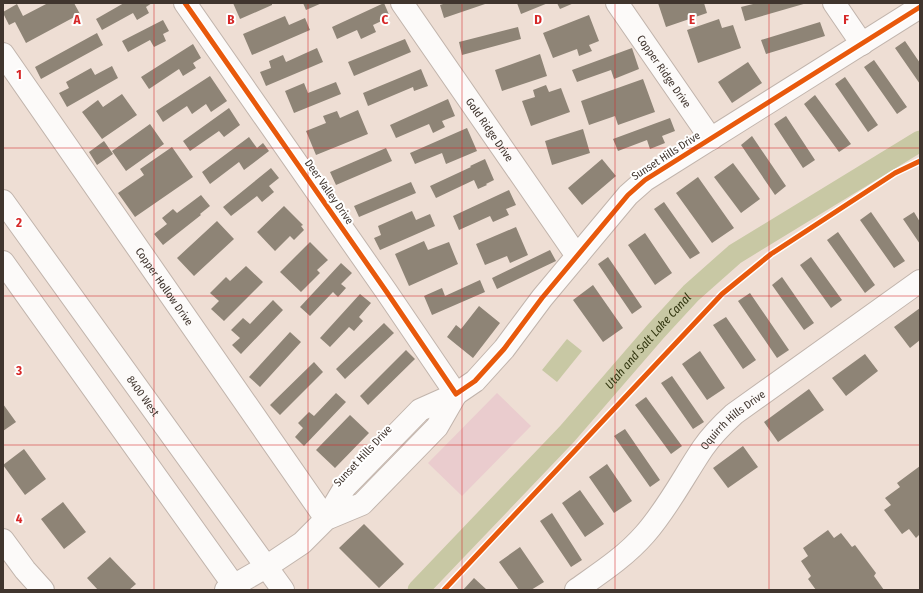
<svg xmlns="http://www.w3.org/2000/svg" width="923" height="593" font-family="'Fira Sans Condensed',sans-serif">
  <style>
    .green { fill: #eaccce }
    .water { fill: #c8c8a4 }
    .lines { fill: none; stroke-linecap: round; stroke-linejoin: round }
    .canal { stroke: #c8c8a4; stroke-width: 21 }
    .building { fill: #8e8476 }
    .minor-casing { stroke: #c1b4ac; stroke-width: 24 }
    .major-casing { stroke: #c1b4ac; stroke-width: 24 }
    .minor { stroke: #fcfaf9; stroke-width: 22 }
    .major { stroke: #fcfaf9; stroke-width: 22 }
    .cycleway-casing { stroke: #fff; stroke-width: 8 }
    .cycleway { stroke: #e8590c; stroke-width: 5 }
    .grid { fill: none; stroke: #d62828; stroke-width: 1; stroke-opacity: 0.55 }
    .labels { text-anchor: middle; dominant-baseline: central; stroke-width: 4; stroke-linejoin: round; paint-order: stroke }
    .street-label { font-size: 11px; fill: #40352e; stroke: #fff }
    .water-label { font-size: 12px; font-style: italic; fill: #30340e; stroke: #fff }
    .grid-label { font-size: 13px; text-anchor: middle; font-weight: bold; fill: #d62828; stroke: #fff; stroke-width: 4; stroke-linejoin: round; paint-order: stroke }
  </style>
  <rect width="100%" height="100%" fill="#eeded4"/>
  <!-- green -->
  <path class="green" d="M497 393 531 426 462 496 428 463Z"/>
  <!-- water -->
  <path class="water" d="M567 339 582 351 557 382 542 370Z"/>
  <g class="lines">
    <!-- canal -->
    <path class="canal" id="s1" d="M418 590 567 434 656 331 691 293 735 254 920 141"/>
  </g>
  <!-- building -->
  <path class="building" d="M48 3H74L80 14 26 43 15 22 9 25 3 13V12L17 4 23 16Z
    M124 3H152L146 7 149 13 137 20 133 13 102 30 96 19Z
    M233 3H272V5L240 19Z
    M303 3H322L306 10Z
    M384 3 390 17 373 25 376 32 361 39 357 30 337 39 332 27Z
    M446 3H488L444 18 440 5Z
    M517 3H548L521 14Z
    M557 3H574L560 9Z
    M658 3H704L707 13 666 27Z
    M757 3H807L745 21 741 7Z
    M589 15 599 41 589 45 592 51 579 56 577 49 553 58 543 33Z
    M285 16 289 25 305 18 310 30 252 55 243 34Z
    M719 19 722 28 733 25 741 48 698 63 687 30Z
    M163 20 169 31 163 34 166 41 154 47 150 40 128 52 122 41Z
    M820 22 825 36 766 54 761 40Z
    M518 27 521 39 462 55 459 42Z
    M97 33 103 45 41 79 35 67Z
    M405 39 411 52 354 76 348 62Z
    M905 41 920 63V84L895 48Z
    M193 44 201 58 193 63 196 68 183 76 179 69 149 89 141 77Z
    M317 48 323 62 266 86 260 72 271 68 269 61 283 55 286 62Z
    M632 48 639 69 614 79 611 70 577 82 572 70Z
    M540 54 547 76 502 91 495 70Z
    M874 60 907 107 897 114 864 67Z
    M748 62 762 83 732 103 718 82Z
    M112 66 118 78 67 107 59 93 69 88 66 82 91 68 95 75Z
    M421 69 428 86 414 91 413 87 368 106 363 93Z
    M210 76 227 101 211 112 206 104 192 114 187 106 163 122 156 111Z
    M845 77 878 125 868 132 835 84Z
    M643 79 655 112 618 125 615 116 589 125 581 101Z
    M336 82 341 94 294 113 285 91 304 83 308 93Z
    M546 85 549 92 561 88 570 112 531 126 522 101 535 97 533 90Z
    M122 94 137 115 102 139 82 112 98 100 103 107Z
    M815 95 851 144 839 152 804 104Z
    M448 99 455 116 442 121 445 127 433 133 429 124 396 138 390 125Z
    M229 108 240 125 224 137 219 131 190 151 183 141Z
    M358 110 368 134 316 155 306 131 326 123 323 116 337 111 340 118Z
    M786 116 815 160 803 168 774 124Z
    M670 118 675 131 662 136 665 143 650 149 647 140 618 151 613 139Z
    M150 124 164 144 126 171 112 151Z
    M467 128 477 151 446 164 442 153 415 164 410 153Z
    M583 129 590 153 552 165 545 141Z
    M752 136 786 186 775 195 741 145Z
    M249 137 257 148 263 143 269 151 244 170 239 162 210 184 202 172Z
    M104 141 113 154 97 165 89 152Z
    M172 147 193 177 135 217 118 193 144 175 140 169Z
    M386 148 392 161 336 185 330 172Z
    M485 159 494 180 486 184 487 185 478 189 474 180 436 198 430 186 471 167 470 166Z
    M602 159 616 176 582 205 568 188Z
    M733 163 760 199 741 213 714 177Z
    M271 168 279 178 269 186 274 192 262 202 257 196 231 216 223 207Z
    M698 177 734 228 712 243 676 193Z
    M411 182 416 193 359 217 354 206Z
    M509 190 516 205 506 209 509 215 493 222 490 216 459 230 453 216Z
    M201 195 210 206 200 214 201 215 163 245 154 234 167 224 162 218 173 209 177 213Z
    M664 202 700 253 690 259 654 209Z
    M284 206 303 225 301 226 304 230 294 240 290 236 275 251 257 232Z
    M412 211 416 220 430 214 435 226 380 250 374 238 381 235 378 226Z
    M871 212 905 261 894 268 860 220Z
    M914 212 920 222V244L903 219Z
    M217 221 234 239 194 276 177 258Z
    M516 227 528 255 510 263 507 256 485 265 476 244Z
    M838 232 875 285 865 293 827 240Z
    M645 233 672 273 655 285 628 245Z
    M424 241 428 250 449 242 458 264 409 286 395 254Z
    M310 242 328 260 317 270 320 273 301 292 280 272Z
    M550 250 556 261 497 289 492 278Z
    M608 257 642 307 632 314 598 264Z
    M811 257 842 300 831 308 800 265Z
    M341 263 352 273 341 284 346 288 338 297 333 292 310 316 300 307Z
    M246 266 263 282 224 321 211 309 219 301 210 293 226 277 230 281Z
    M782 277 814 323 804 330 772 285Z
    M480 280 485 292 432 315 424 296 442 288 445 296Z
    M593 285 623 328 603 342 573 300Z
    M750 293 789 350 777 358 738 301Z
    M360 294 371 303 359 317 363 321 354 331 349 327 330 347 320 338Z
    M273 300 283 310 241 354 232 345 240 338 231 330 243 318 250 324Z
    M479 306 500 323 473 358 447 337 456 325 461 329Z
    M920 308V340L910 348 894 327Z
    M726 317 756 360 743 369 713 325Z
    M384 323 394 333 345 379 336 369Z
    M290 332 301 342 260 387 249 377Z
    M406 350 415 359 368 405 360 396Z
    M700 351 725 388 707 400 682 364Z
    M865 354 878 371 846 396 832 378Z
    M314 362 323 372 280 415 270 405Z
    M672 376 704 422 693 429 661 383Z
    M809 389 824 410 778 442 764 422Z
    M336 393 346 402 304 446 295 437 303 428 298 423 309 412 314 416Z
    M646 397 682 446 671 454 635 405Z
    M3 404 16 422 3 431Z
    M350 415 369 433 335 468 316 450Z
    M625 429 660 480 650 487 614 436Z
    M743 446 758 467 728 488 713 468Z
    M24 449 46 479 25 495 3 465Z
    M607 464 632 501 614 513 589 477Z
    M920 466V534L916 538 909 529 902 534 884 510 891 505 885 498 900 487 897 483Z
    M580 490 604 524 585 537 562 503Z
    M63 502 86 532 64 549 41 519Z
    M552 513 582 560 571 567 540 521Z
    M364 524 404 564 379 588 339 548Z
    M828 530 834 538 841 533 852 547 855 545 876 573 874 576 884 590H816L808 579 811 576 801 561 808 556 803 548Z
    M520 547 544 582 531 590H519L499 562Z
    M110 557 136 584 129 590H98L87 578Z
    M474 578 487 590H463Z"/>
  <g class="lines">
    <defs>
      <g id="minor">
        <path d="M185 3 386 291 456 394 475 381 504 349 542 298 628 195 645 180 920 7"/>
        <path id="s2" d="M402 3 577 256"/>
        <path id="s3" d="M617 3 711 139"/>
        <path d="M834 3 862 44"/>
        <path id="s4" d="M3 54 326 519"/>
        <path d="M3 540 25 570 43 590"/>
        <path d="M226 590 266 567 302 543 326 519 345 487 420 410 456 394 437 427 362 504 326 519"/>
        <path id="s5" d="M576 590C600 573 625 557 645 534 668 508 684 476 703 448 712 435 723 424 734 414L920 281"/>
      </g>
      <g id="major">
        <path id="s6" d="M3 201 283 590"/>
        <path d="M3 262 237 590"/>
      </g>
    </defs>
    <!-- minor casing -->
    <use href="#minor" class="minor-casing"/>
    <!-- major casing -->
    <use href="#major" class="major-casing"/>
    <!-- minor -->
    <use href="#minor" class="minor"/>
    <!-- major -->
    <use href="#major" class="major"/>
    <defs>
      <path id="cycleway" d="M185 3 386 291 456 394 475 381 504 349 542 298 628 195 645 180 920 7
        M444 590 722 294 771 254 895 173 920 161"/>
    </defs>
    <!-- cycleway casing -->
    <use href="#cycleway" class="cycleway-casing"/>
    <!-- cycleway -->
    <use href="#cycleway" class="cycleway"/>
  </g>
  <!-- grid -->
  <path class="grid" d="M154 3V590M308 3V590M462 3V590M615 3V590M769 3V590M3 148H920M3 296H920M3 445H920"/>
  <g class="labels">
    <!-- street labels -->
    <g class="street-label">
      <text stroke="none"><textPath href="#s3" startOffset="83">Copper Ridge Drive</textPath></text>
      <text stroke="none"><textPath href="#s2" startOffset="154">Gold Ridge Drive</textPath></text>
      <text transform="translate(666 156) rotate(-33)">Sunset Hills Drive</text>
      <text transform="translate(329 192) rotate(55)">Deer Valley Drive</text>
      <text stroke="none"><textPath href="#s4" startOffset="283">Copper Hollow Drive</textPath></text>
      <text stroke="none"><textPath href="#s6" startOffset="240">8400 West</textPath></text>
      <text stroke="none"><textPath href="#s5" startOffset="234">Oquirrh Hills Drive</textPath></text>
      <text transform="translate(363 456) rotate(-47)">Sunset Hills Drive</text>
    </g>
    <!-- water labels -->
    <g class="water-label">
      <text stroke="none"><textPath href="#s1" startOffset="339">Utah and Salt Lake Canal</textPath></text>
    </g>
  </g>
  <g class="grid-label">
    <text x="77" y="24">A</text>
    <text x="231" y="24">B</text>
    <text x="385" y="24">C</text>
    <text x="538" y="24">D</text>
    <text x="692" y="24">E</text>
    <text x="846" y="24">F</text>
    <text x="19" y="79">1</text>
    <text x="19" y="227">2</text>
    <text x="19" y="375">3</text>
    <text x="19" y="523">4</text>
  </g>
  <!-- border -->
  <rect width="923" height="593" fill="none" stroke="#40352e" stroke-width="8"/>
</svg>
